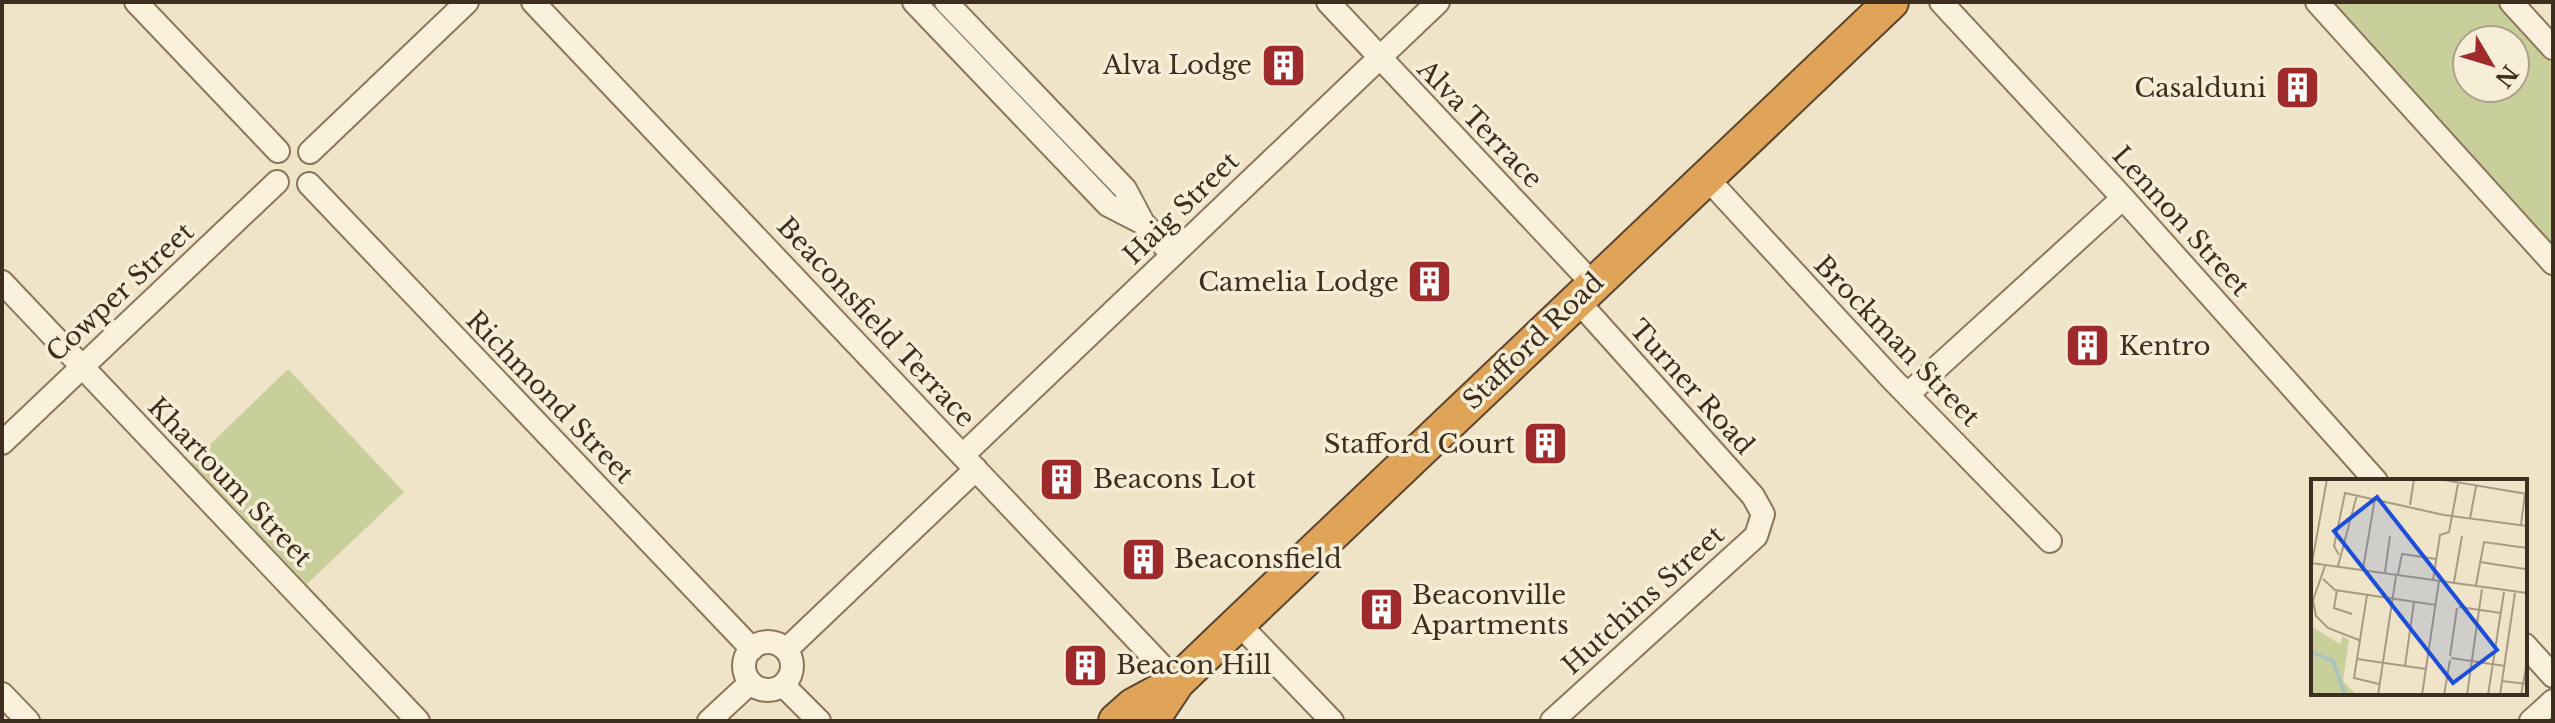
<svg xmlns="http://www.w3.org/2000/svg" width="2555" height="723" font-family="'Libre Baskerville',serif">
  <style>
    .green { fill: #c9cf9b; fill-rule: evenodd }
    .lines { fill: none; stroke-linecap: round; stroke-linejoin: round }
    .minor-casing { stroke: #8d765c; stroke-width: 26 }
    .highway-casing { stroke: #5b4430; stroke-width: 38 }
    .minor { stroke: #faf1dc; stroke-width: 22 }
    .highway { stroke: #e0a458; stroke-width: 34 }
    .labels { text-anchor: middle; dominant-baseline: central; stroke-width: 7; stroke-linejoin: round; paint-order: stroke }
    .poi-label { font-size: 26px; fill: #3d2e20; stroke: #f7eed8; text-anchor: start }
    .street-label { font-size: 26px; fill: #3d2e20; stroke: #f7eed8 }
    .inset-river { fill: none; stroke: #a9c4bc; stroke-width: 4 }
    .inset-road { fill: none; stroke: #a89b85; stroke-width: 2 }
    .view { fill: #1d4ed8; fill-opacity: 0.15; stroke: #1d4ed8; stroke-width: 4 }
    .inset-edge { fill: none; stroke: #3d2e20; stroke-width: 4 }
  </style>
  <rect width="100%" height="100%" fill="#f0e4c8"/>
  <!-- green -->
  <path class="green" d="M2330 2H2498L2553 62V247ZM2467 40H2515V88H2467Z
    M288 369 404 492 307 584 191 463Z"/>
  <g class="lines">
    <defs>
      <path id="minor" d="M136 2 278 151
        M533 2 1177 682
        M914 2 1108 205 1143 223
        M946 2 1125 189 1143 223 1173 255
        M1328 2 1593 284
        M1941 2 2123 198 2376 481
        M2317 2 2553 263
        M2511 2 2553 48
        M310 152 467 2
        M1706 177 1892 379 2050 541
        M309 184 752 649
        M2 282 418 721
        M1908 394 2123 198
        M2 443 277 182
        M963 455 1438 2
        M1238 623 1332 721
        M744 666a24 24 0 1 1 48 0a24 24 0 1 1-48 0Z
        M2525 645 2553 676
        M786 650 976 469
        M783 685 819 721
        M2 694 28 721
        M709 721 750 683
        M1552 721 1756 536 1763 514 1753 496 1576 299
        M2531 721 2553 701"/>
      <path id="highway" d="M1116 721 1133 706 1170 686
        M1151 721 1177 682 1227 634 1891 2"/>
    </defs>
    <!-- minor casing -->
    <use href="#minor" class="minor-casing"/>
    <!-- highway casing -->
    <use href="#highway" class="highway-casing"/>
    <!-- minor -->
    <use href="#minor" class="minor"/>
    <!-- highway -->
    <use href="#highway" class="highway"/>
  </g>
  <!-- icons -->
  <defs>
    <symbol id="building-square" viewBox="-11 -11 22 22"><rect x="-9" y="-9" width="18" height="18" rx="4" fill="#9e2a2b" stroke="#f7eed8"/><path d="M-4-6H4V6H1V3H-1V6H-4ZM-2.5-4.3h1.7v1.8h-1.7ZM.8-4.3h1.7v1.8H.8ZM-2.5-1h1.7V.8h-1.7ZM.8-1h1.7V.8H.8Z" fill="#fff"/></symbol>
  </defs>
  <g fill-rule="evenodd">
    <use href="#building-square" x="1258" y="40" width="51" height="51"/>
    <use href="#building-square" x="2272" y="62" width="51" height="51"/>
    <use href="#building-square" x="1404" y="256" width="51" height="51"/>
    <use href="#building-square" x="2062" y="320" width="51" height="51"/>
    <use href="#building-square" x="1520" y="418" width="51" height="51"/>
    <use href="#building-square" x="1036" y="454" width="51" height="51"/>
    <use href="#building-square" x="1118" y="534" width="51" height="51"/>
    <use href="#building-square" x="1356" y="584" width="51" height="51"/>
    <use href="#building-square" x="1060" y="640" width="51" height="51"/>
  </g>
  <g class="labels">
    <!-- poi labels -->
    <g class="poi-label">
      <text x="1252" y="65" text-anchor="end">Alva Lodge</text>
      <text x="2266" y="88" text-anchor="end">Casalduni</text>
      <text x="1399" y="282" text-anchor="end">Camelia Lodge</text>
      <text x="2119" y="346">Kentro</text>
      <text x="1515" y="444" text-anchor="end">Stafford Court</text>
      <text x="1093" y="479">Beacons Lot</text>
      <text x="1174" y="559">Beaconsfield</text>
      <text x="1412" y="595">Beaconville<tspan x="1412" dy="30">Apartments</tspan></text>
      <text x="1116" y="665">Beacon Hill</text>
    </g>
    <!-- street labels -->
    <g class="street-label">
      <text transform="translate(1480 124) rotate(46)">Alva Terrace</text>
      <text transform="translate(1181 208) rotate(-44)">Haig Street</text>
      <text transform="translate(2181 221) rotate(48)">Lennon Street</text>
      <text transform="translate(120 292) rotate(-43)">Cowper Street</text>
      <text transform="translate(876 322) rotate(47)">Beaconsfield Terrace</text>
      <text transform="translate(1533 341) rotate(-44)">Stafford Road</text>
      <text transform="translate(1897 341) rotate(46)">Brockman Street</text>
      <text transform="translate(1692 387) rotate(48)">Turner Road</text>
      <text transform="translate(550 397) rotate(46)">Richmond Street</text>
      <text transform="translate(230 482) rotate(46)">Khartoum Street</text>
      <text transform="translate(1643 600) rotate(-42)">Hutchins Street</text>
    </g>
  </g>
  <!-- overview -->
  <g transform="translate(2311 479)">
    <rect width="216" height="216" fill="#f0e4c8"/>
    <path d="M0 147 29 165 32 157 38 161 32 202 46 216H0Z" fill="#c9cf9b"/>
    <path class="inset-river" d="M0 173 22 182 34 216"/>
    <path class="inset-road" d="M127 0 216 15M99 26 103 0M159 40 165 7M210 46 214 15M28 76 23 67 34 14 133 36 216 47M169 83 214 90M0 84 216 114M1 84 16 0M14 87 2 121 5 137 17 149 48 161M27 87 46 16M52 90 64 19M74 93 79 57M87 95 91 75 125 80M12 100 24 111 125 126M122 101 129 56 138 53 147 5M143 103 151 57M165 106 173 63 216 69M26 111 23 129 41 135M56 116 43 199 68 205M148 128 190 134M139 177 146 129M140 179 194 187M46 180 115 190M94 187 103 123M191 202 216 205M67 216 85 97M111 216 128 102M133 216 139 181M156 216 171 110M177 216 193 113M189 216 204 114M210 216 216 183"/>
    <path class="view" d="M66 18 186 171 142 204 23 52Z"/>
    <rect width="216" height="216" class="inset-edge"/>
  </g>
  <!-- border -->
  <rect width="2555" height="723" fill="none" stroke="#3d2e20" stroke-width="8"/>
  <!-- north arrow -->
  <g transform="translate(2491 64) rotate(128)"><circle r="38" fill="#f7eed8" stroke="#ada18e" stroke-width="2"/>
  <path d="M0-6L14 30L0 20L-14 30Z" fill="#9e2a2b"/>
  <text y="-12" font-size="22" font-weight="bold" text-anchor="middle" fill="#3d2e20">N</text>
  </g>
</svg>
